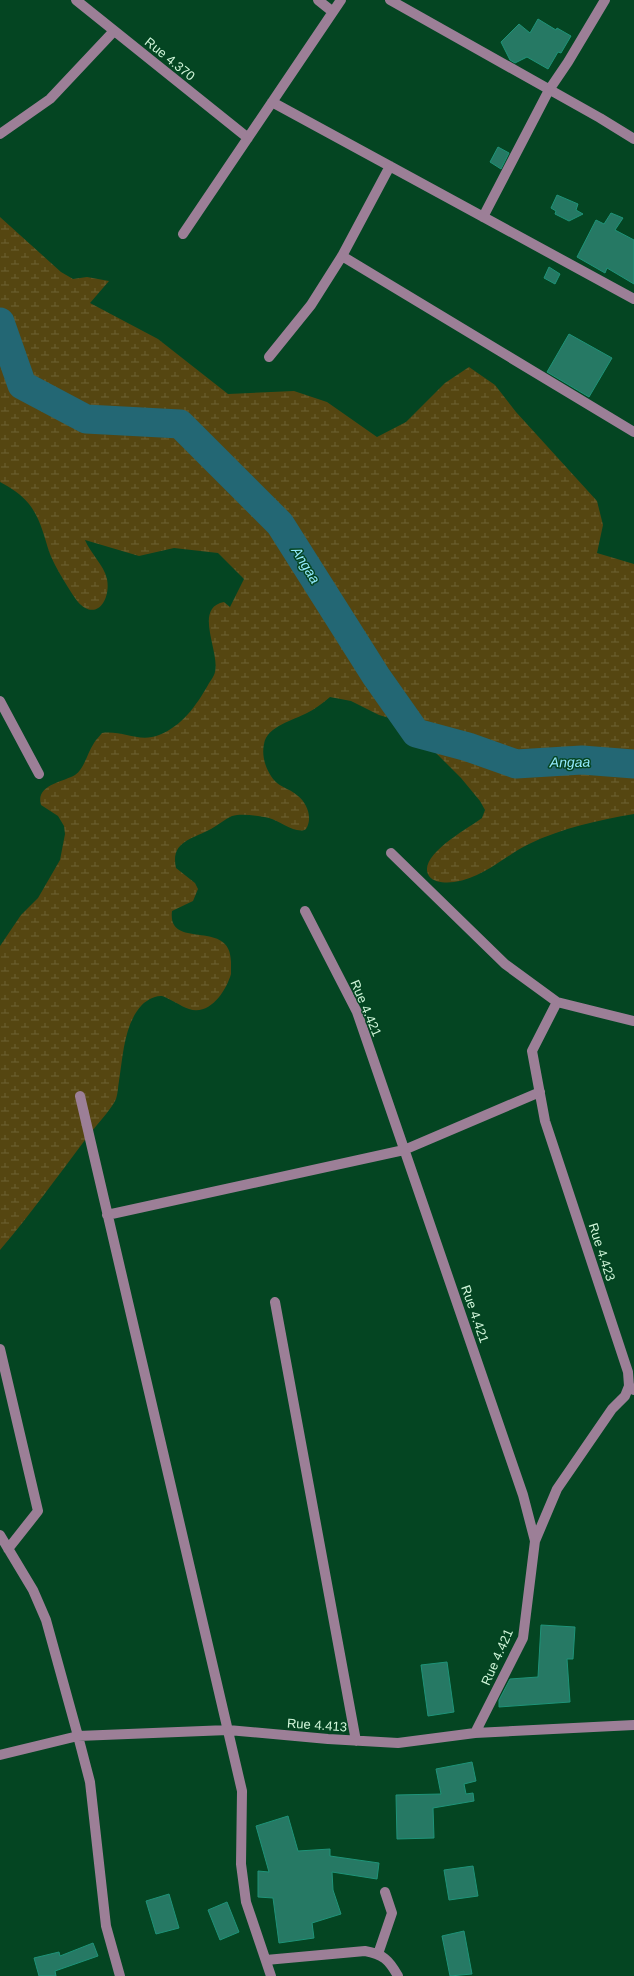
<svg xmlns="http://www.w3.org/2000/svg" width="634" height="1976" font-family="Helvetica,sans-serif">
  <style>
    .wetland { fill: url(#wetland-marsh) }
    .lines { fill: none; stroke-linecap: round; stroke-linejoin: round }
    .river { stroke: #236774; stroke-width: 29 }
    .building { fill: #267964; stroke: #1e9479 }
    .minor { stroke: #9c7f97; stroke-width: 10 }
    .labels { text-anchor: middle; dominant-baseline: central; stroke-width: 3; stroke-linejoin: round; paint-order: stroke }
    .street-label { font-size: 13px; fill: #d1f6da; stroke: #044522 }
    .water-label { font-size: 14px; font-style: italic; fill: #93eafd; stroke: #044522 }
  </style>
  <defs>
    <pattern id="wetland-marsh" width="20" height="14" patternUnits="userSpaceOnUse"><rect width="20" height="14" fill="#554611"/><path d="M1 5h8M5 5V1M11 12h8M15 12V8" fill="none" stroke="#6c6133"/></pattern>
  </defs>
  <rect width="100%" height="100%" fill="#044522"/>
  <!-- wetland -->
  <path class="wetland" d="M0 217 61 272 73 279 87 277 109 281 90 303 158 339 228 394 294 391 327 402 377 437 406 422 445 383 469 367 495 385 516 412 597 501 603 525 597 553 634 564V814C599 820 562 828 529 844 504 856 484 878 454 882 447 883 434 883 429 876 416 856 469 828 482 818L485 810 480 801 461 778 406 723 379 715 351 701 330 697C323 703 315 709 307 713 294 720 267 726 264 744 261 757 267 774 277 783 283 788 292 790 298 796 307 803 313 818 306 829 297 835 280 821 269 818 259 816 242 813 232 816 225 819 218 825 211 829 193 839 170 841 176 868L195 883 198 889 193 901 172 911C167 952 231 917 231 962 231 965 231 970 231 974 226 991 210 1016 189 1009 180 1006 171 999 162 996 155 995 145 1001 141 1006 124 1025 123 1056 119 1081 118 1086 118 1093 116 1099 111 1110 93 1129 85 1140 57 1177 30 1215 0 1250V946L21 915 38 898 60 860 65 834 64 826 58 816 41 805C35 785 63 782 75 775 85 768 87 753 94 743 96 739 100 736 102 733 122 730 139 743 159 735 182 726 196 706 208 685 210 681 214 677 215 672 220 651 193 608 224 602L230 607 244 579 218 553 174 548 139 556 85 540C90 553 104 565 107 579 111 600 96 622 78 602 71 593 54 565 50 554 44 537 41 519 29 504 21 494 11 488 0 482Z"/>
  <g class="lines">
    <!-- river -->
    <path class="river" d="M0 322 22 385 86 419 180 424 280 524 376 676 416 733 468 747 516 764 582 760 634 764"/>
  </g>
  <!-- building -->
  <path class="building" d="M538 19 556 30 557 28 571 36 561 53 558 52 548 69 527 57 515 63 510 60 501 42 519 24 530 33Z
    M498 147 509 153 501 169 490 162Z
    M557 195 578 204 576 210 583 214 569 221 555 214 556 211 551 208Z
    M611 213 623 218 615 230 634 240V284L607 268 605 273 577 257 596 220 604 224Z
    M549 267 560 274 555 284 544 278Z
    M569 334 612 358 589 397 547 372Z
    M541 1625 575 1627 573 1659H567L570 1702 499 1707V1700L510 1679 538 1677Z
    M447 1662 454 1712 428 1716 421 1665Z
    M472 1762 476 1781 464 1784 466 1794 473 1793 474 1801 433 1808 434 1838 397 1839 396 1795 441 1794 436 1769Z
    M288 1816 298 1851 330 1849V1856L379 1863 377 1879 332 1872 333 1890 341 1914 312 1923 314 1938 279 1943 273 1898 258 1897V1871L269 1872 256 1826Z
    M473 1866 478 1896 449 1900 444 1870Z
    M169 1894 179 1928 156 1934 146 1901Z
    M227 1902 239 1932 220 1940 208 1910Z
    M464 1931 472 1974 450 1976 442 1936Z
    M93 1943 98 1956 55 1971 56 1976H39L34 1958 59 1952 60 1956Z"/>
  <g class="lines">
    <!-- minor -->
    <path class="minor" d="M76 0 248 138
      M318 0 333 12
      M390 0 600 118 634 139
      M272 102 634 299
      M0 134 50 99 114 31
      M483 217 549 90 568 62 605 0
      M183 234 341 0
      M342 256 634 432
      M269 357 311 305 342 256 390 166
      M0 701 39 774
      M391 853 505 964 557 1002 633 1021
      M305 911 357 1012 523 1495 535 1541 523 1638 475 1733
      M557 1002 532 1051 545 1121 628 1372 629 1386 634 1390
      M80 1096 242 1791 241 1864 246 1902 271 1976
      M107 1215 404 1150 540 1092
      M275 1302 356 1741
      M0 1349 38 1511 8 1549
      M0 1535 33 1590 46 1620 78 1736 90 1782 106 1926 120 1976
      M535 1541 557 1489 612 1409 625 1396 629 1386
      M0 1755 78 1736 228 1730 328 1739 398 1743 475 1733 634 1725
      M378 1954 392 1913 385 1892
      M266 1960 365 1951C383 1954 389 1960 398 1976"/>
  </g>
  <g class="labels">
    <!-- street labels -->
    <g class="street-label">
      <text transform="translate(170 59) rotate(39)">Rue 4.370</text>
      <text transform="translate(366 1008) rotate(67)">Rue 4.421</text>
      <text transform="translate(602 1252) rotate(72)">Rue 4.423</text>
      <text transform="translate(475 1314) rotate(71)">Rue 4.421</text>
      <text transform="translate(497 1657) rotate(-66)">Rue 4.421</text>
      <text transform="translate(317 1725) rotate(4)">Rue 4.413</text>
    </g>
    <!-- water labels -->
    <g class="water-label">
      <text transform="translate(306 565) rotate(58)">Angaa</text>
      <text transform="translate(570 762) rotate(-1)">Angaa</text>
    </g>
  </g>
</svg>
